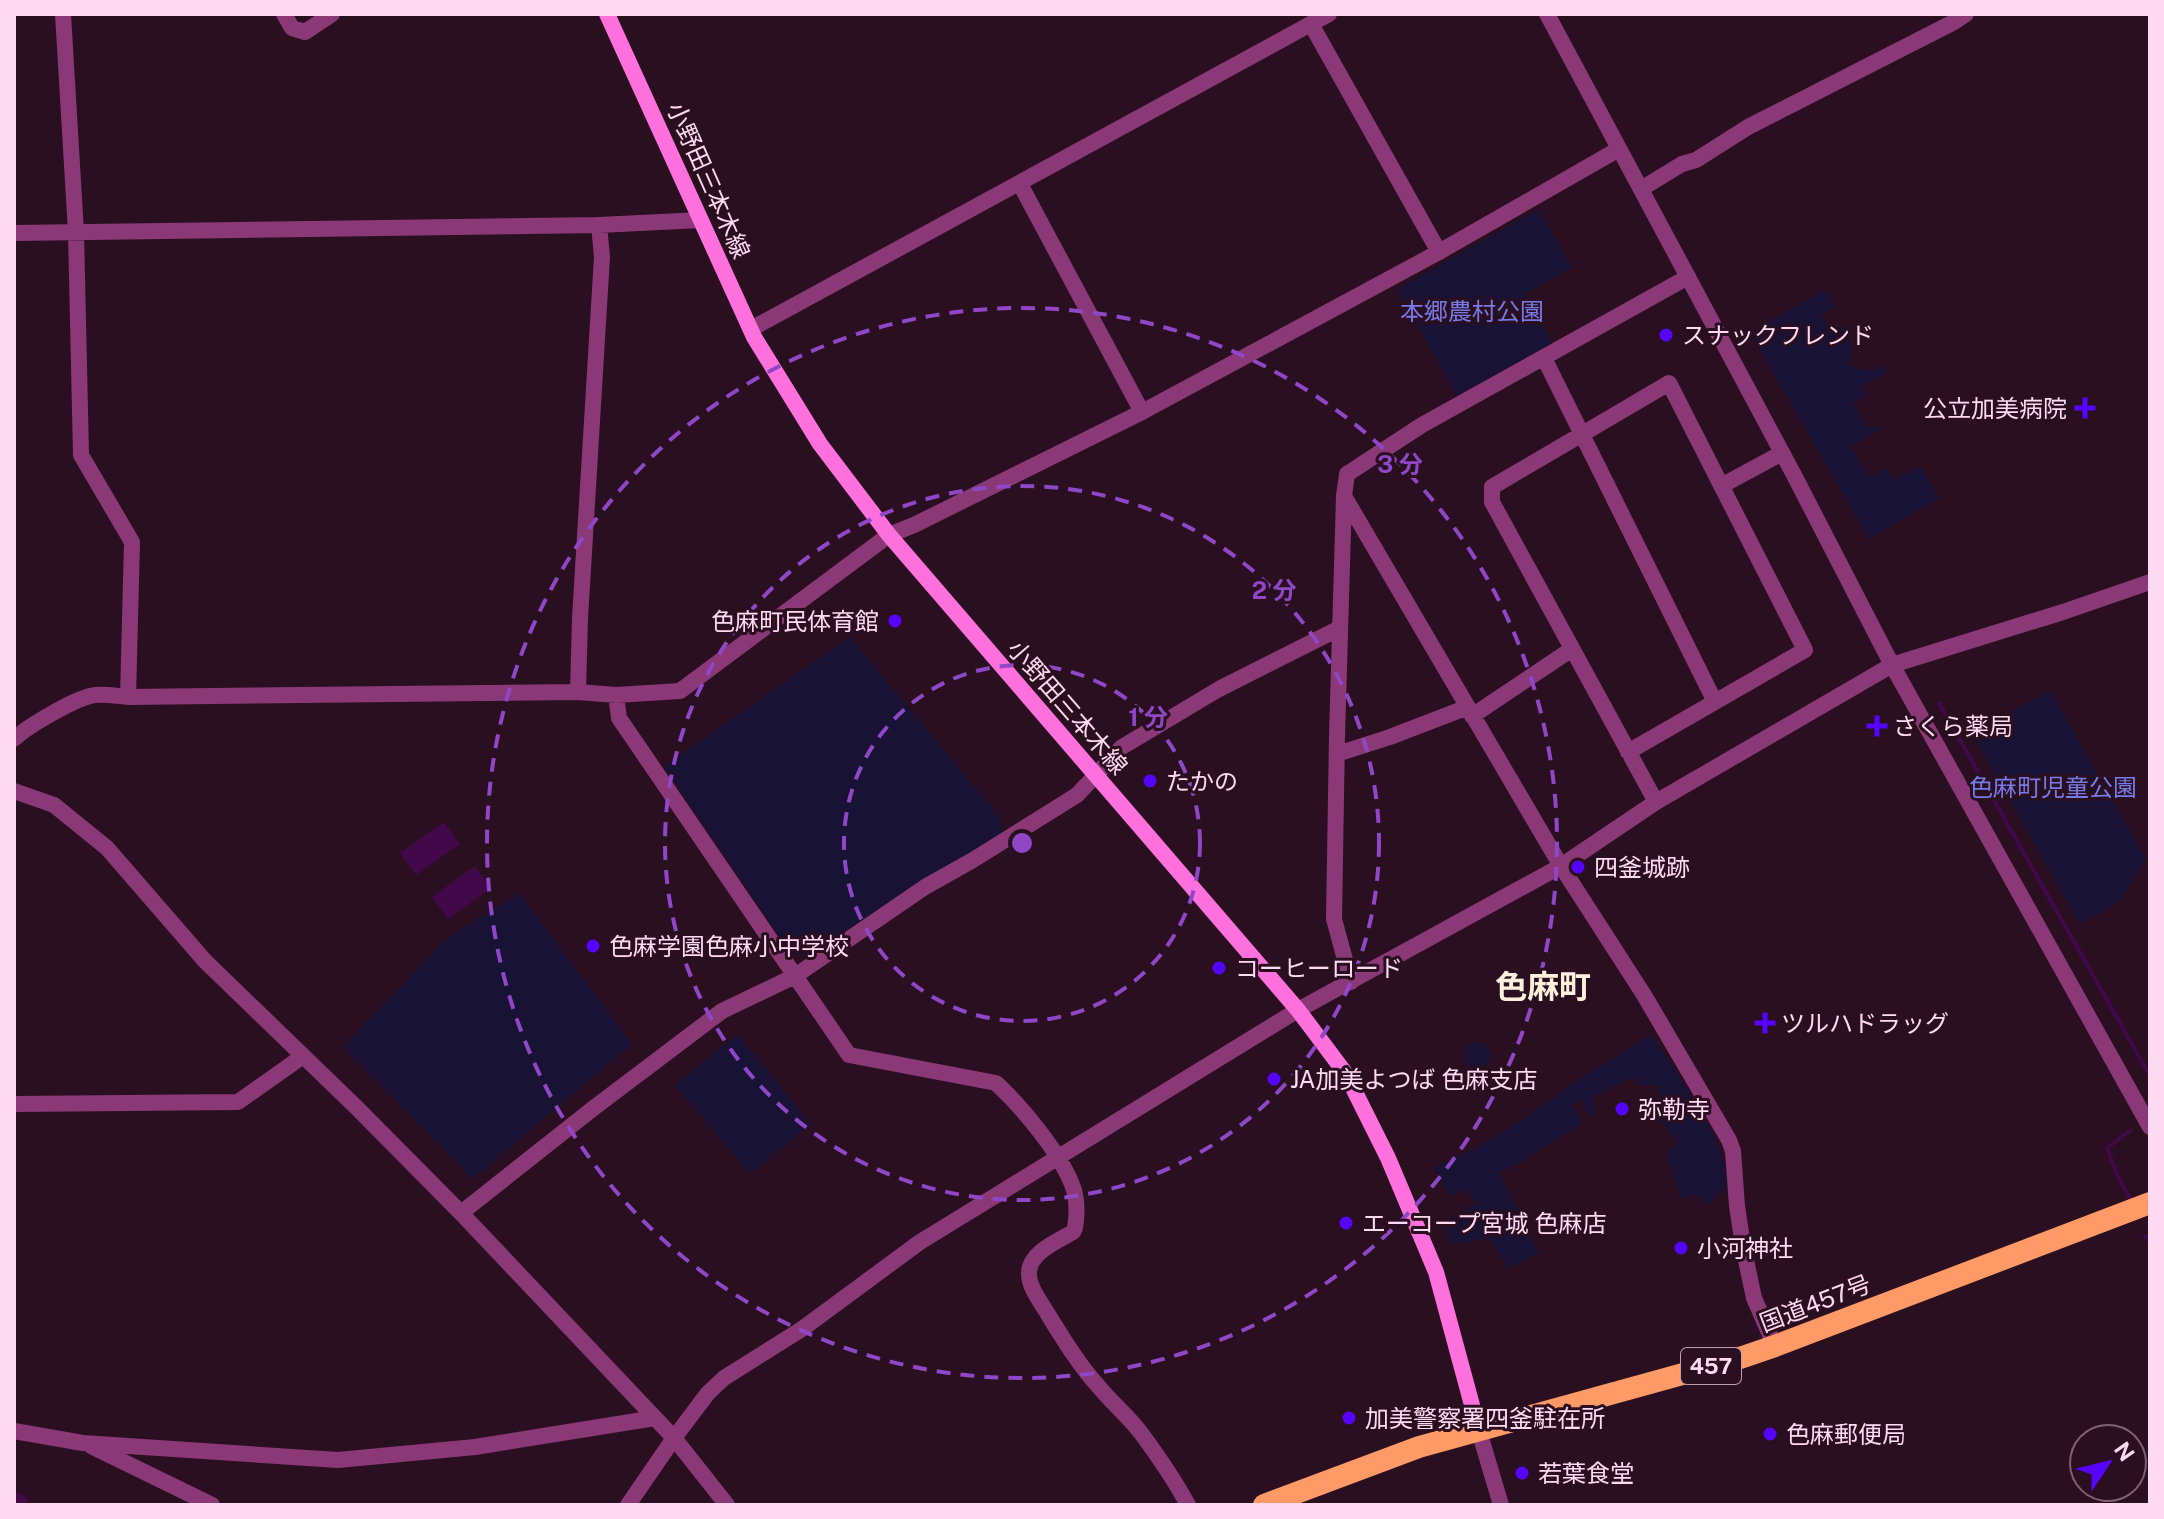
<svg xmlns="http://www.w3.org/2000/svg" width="2164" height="1519" font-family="'Public Sans','Noto Sans JP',sans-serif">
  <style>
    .green { fill: #181234 }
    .water { fill: #41094a }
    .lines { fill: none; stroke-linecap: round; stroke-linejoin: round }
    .stream { stroke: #41094a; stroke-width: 4 }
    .river { stroke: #41094a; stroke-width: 26 }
    .minor { stroke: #8b3976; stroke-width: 16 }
    .tertiary { stroke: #8b3976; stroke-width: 16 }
    .secondary { stroke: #ff70dc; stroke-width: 16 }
    .trunk { stroke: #f96; stroke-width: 22 }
    .ring { fill: none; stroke: #8f46c7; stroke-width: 4; stroke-dasharray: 14 10 }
    .poi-dot { fill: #5505ff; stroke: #2a0f20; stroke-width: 3 }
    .labels { text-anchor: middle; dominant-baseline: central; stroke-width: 6; stroke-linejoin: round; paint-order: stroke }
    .shield { fill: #2a0f20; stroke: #bf9cb3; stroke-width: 2 }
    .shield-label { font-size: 22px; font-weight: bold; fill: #ffd9f2 }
    .street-label { font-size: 24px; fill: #ffd9f2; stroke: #2a0f20 }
    .park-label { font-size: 24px; fill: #777ae9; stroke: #2a0f20 }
    .poi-label { font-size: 24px; fill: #ffd9f2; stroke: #2a0f20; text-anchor: start }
    .district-label { font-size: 32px; font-weight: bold; fill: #fff0db; stroke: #2a0f20 }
    .centre { fill: #8f46c7; stroke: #2a0f20; stroke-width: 4 }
    .ring-label { font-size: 24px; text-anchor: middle; font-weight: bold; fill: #8f46c7; stroke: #2a0f20; stroke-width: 6; stroke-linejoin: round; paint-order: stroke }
  </style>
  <rect width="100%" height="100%" fill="#2a0f20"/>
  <!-- green -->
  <path class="green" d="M1539 209 1572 268 1525 294 1552 343 1457 396 1397 289Z
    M1826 289 1835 306 1821 315 1831 332 1841 326 1853 346 1848 365 1871 371 1881 365 1886 373 1861 387 1866 396 1854 403 1868 428 1875 425 1878 430 1851 446 1870 478 1887 468 1894 480 1920 465 1939 499 1869 539 1750 333Z
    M850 637 999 816 1003 835 804 955 791 954 664 766Z
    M2050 690 2146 859 2120 901 2080 924 1972 735Z
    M519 893 632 1044 473 1179 343 1047 447 938Z
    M737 1034 811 1124 750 1174 675 1085Z
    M1651 1035C1669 1061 1742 1160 1723 1189 1719 1195 1710 1201 1705 1206L1698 1193 1681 1199 1666 1154 1678 1143 1654 1112 1663 1102 1656 1085 1642 1087 1633 1078 1593 1097 1596 1113 1590 1118 1579 1099 1573 1105 1580 1118 1581 1125 1522 1161 1499 1172 1539 1254 1508 1268 1489 1238 1451 1244 1443 1224 1475 1204 1468 1189 1450 1196 1434 1167 1480 1146 1526 1117 1585 1075Z
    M1464 1055a13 13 0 1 1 26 0a13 13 0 1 1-26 0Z"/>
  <!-- water -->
  <path class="water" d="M444 822 460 844 416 875 400 853Z
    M475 866 491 888 448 919 432 897Z"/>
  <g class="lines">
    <!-- stream -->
    <path class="stream" d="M1939 703 2150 1076
      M2131 1130 2107 1148 2118 1177 2131 1200
      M2145 1236 2150 1242"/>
    <!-- river -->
    <path class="river" d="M14 1505H15"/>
    <!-- minor -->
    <path class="minor" d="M63 14 76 232 81 455 132 542 128 697
      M284 14 292 28 305 32 332 14
      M1311 24 1439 252
      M1020 184 1142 412
      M1641 189 1682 164 1696 160 1748 127 1954 22 1966 14
      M14 233 599 225 701 220
      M1544 358 1715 702
      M1721 486 1782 453
      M1344 496 1561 866 1644 995 1729 1140 1733 1151 1737 1206 1743 1246 1754 1298 1775 1346
      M578 692 580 618 602 257 599 225
      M616 695 619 718 849 1055 996 1083C1022 1107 1063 1156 1074 1190 1077 1201 1077 1216 1075 1228L1073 1232C1058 1241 1030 1252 1029 1272 1028 1285 1039 1300 1046 1311 1062 1337 1078 1364 1099 1387 1112 1403 1128 1416 1141 1433 1158 1456 1174 1479 1188 1505
      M1472 716 1572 649
      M14 739C28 726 77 697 95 695 105 694 117 696 128 697L578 692 616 695 680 691 889 535
      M1628 752 1805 650 1669 383 1492 487V502L1656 802
      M1337 754 1390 737 1468 707
      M1351 982 1334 919 1337 736 1344 496 1347 474 1422 425 1688 277
      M14 1104 238 1102 303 1056
      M461 1213 595 1107 722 1011 795 976 925 887 973 860 1077 795 1122 747 1219 689 1340 628
      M14 1431 83 1443 338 1460 475 1447 655 1418
      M1479 1431 1501 1505
      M91 1446 212 1505
      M628 1505 674 1438 708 1393 724 1378 802 1329 920 1242 1298 1010"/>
    <!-- tertiary -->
    <path class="tertiary" d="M1547 14 1794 475 1892 665 2150 1127
      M751 329 1329 14
      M889 535 914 525 1142 412 1439 252 1619 149
      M14 791 54 805 107 848 205 961 357 1108 461 1213 674 1438 727 1505
      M1298 1010 1561 866 1656 802 1892 665 2063 612 2150 582"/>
    <!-- secondary -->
    <path class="secondary" d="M607 14 754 337 820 444 889 535 1298 1010 1346 1074 1388 1158 1436 1272 1479 1431"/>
    <!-- trunk -->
    <path class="trunk" d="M1264 1505 1419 1447 1737 1359 1775 1346 2150 1203"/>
  </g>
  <!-- distance rings -->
  <g class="ring">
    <circle cx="1022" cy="843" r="178"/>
    <circle cx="1022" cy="843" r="357"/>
    <circle cx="1022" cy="843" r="535"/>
  </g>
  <!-- markers -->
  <g class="poi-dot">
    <circle cx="1666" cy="335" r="8"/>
    <path d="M2081 396h8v8h8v8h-8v8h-8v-8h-8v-8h8z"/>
    <circle cx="895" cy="621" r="8"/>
    <path d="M1873 714h8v8h8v8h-8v8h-8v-8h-8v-8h8z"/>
    <circle cx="1150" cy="781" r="8"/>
    <circle cx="1578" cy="867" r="8"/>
    <circle cx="593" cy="946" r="8"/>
    <circle cx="1219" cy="968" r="8"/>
    <path d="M1761 1011h8v8h8v8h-8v8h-8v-8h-8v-8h8z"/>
    <circle cx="1274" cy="1079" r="8"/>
    <circle cx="1622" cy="1109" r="8"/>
    <circle cx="1346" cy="1223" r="8"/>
    <circle cx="1681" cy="1248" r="8"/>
    <circle cx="1349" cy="1418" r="8"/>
    <circle cx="1770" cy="1434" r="8"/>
    <circle cx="1522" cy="1473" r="8"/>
  </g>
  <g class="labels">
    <!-- shield labels -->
    <rect class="shield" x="1681" y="1348" width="60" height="36" rx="6"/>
    <g class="shield-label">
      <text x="1711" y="1366">457</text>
    </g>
    <!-- street labels -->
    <g class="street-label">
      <text transform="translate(709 180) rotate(66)">小野田三本木線</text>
      <text transform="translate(1068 707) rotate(49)">小野田三本木線</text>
      <text transform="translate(1815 1303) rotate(-21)">国道457号</text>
    </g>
    <!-- park labels -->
    <g class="park-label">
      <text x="1472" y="311">本郷農村公園</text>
      <text x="2053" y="787">色麻町児童公園</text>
    </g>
    <!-- poi labels -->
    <g class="poi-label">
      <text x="1682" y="335">スナックフレンド</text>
      <text x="2067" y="408" text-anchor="end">公立加美病院</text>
      <text x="879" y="621" text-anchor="end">色麻町民体育館</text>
      <text x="1893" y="726">さくら薬局</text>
      <text x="1166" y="781">たかの</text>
      <text x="1594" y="867">四釜城跡</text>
      <text x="609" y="946">色麻学園色麻小中学校</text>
      <text x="1235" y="968">コーヒーロード</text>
      <text x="1781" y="1023">ツルハドラッグ</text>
      <text x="1290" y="1079">JA加美よつば 色麻支店</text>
      <text x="1638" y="1109">弥勒寺</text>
      <text x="1362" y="1223">エーコープ宮城 色麻店</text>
      <text x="1697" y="1248">小河神社</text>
      <text x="1365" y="1418">加美警察署四釜駐在所</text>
      <text x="1786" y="1434">色麻郵便局</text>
      <text x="1538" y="1473">若葉食堂</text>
    </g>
    <!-- district labels -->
    <g class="district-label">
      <text x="1543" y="986">色麻町</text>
    </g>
  </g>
  <circle cx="1022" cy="843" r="12" class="centre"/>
  <g class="ring-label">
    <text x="1400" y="473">3 分</text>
    <text x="1274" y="599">2 分</text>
    <text x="1148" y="726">1 分</text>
  </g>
  <!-- border -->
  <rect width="2164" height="1519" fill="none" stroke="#ffd9f2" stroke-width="32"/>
  <!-- north arrow -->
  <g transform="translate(2108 1463) rotate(55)"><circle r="38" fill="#2a0f20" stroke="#7f6074" stroke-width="2"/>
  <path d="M0-6L14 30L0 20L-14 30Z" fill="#5505ff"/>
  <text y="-12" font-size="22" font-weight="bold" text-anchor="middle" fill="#ffd9f2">N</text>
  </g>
</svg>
